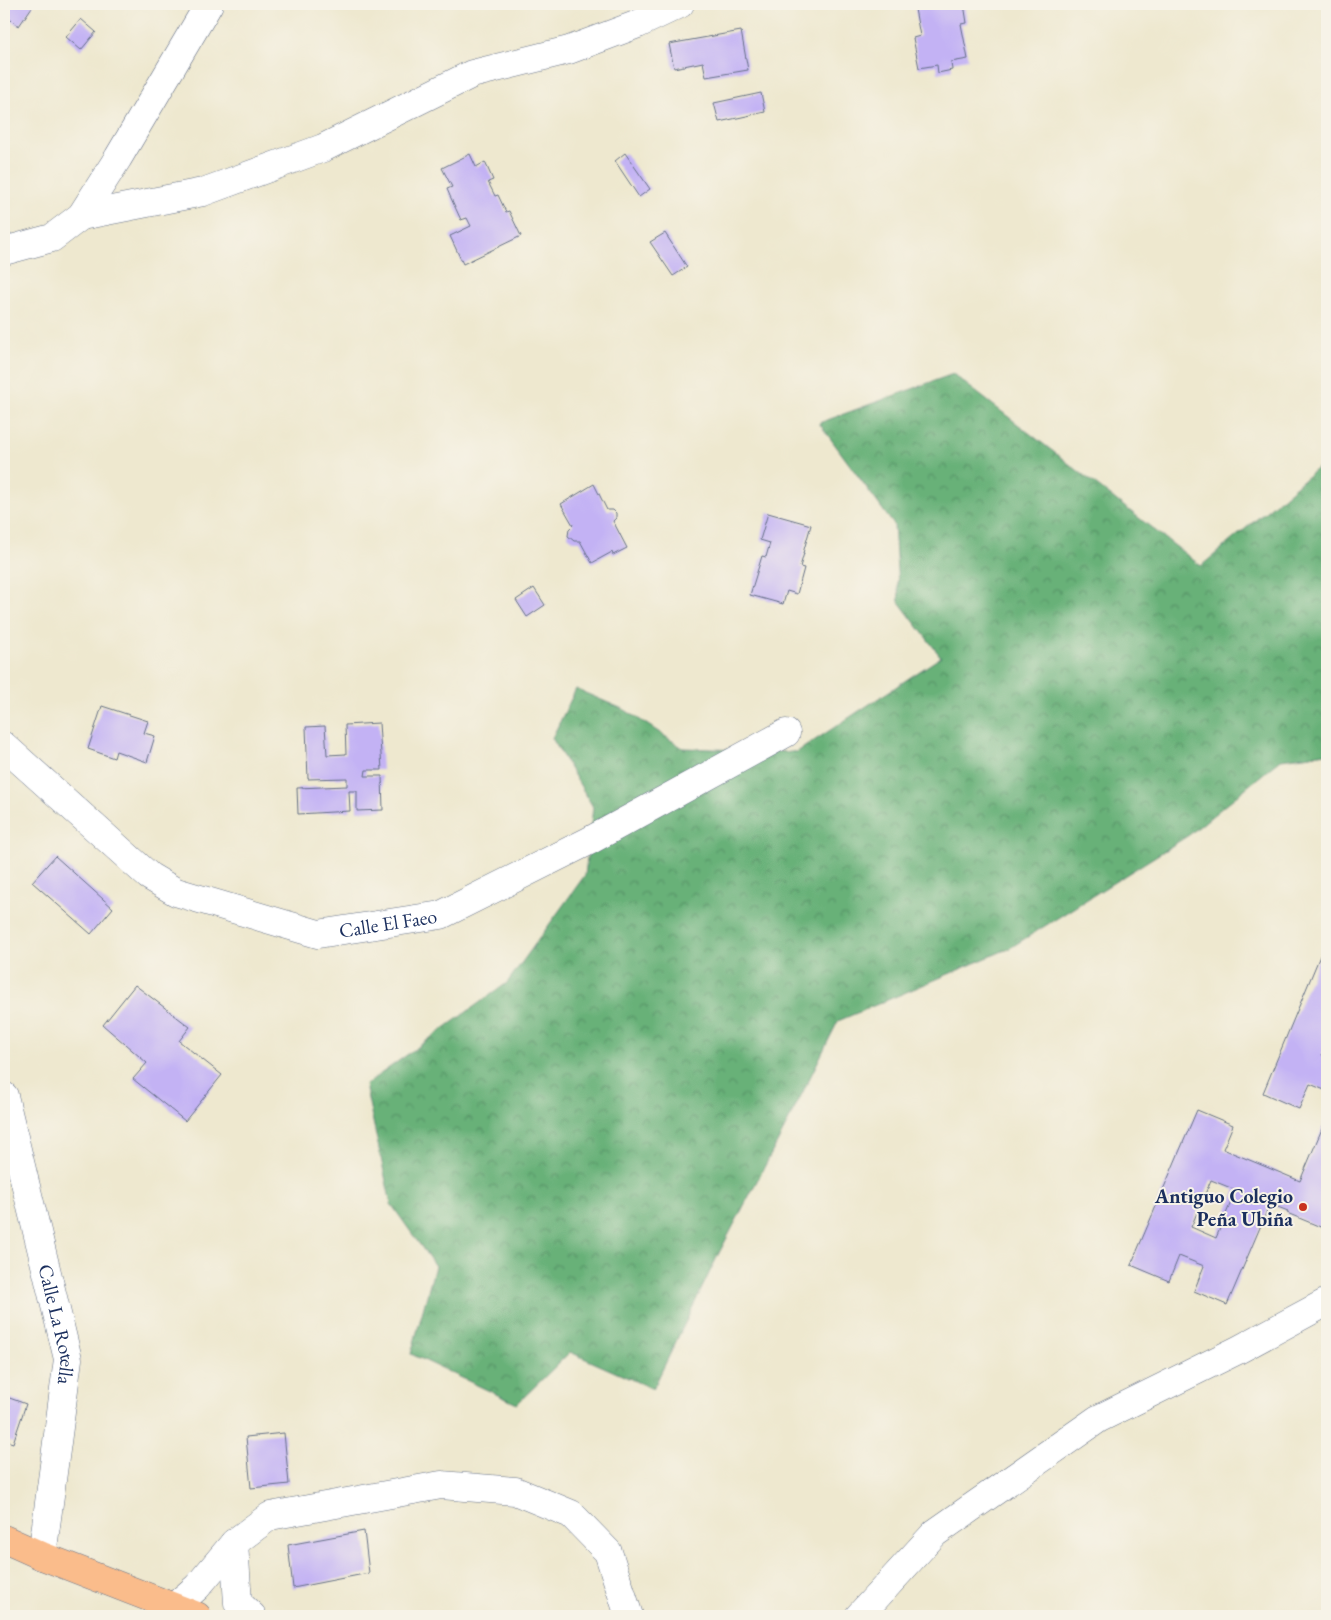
<svg xmlns="http://www.w3.org/2000/svg" width="1331" height="1620" font-family="'EB Garamond',serif">
  <style>
    .forest { fill: url(#forest-crowns); stroke: #42706b }
    .building { fill: #c3b2f4; fill-rule: evenodd }
    .lines { fill: none; stroke-linecap: round; stroke-linejoin: round }
    .minor-casing { stroke: #657086; stroke-width: 29 }
    .trunk-casing { stroke: #657086; stroke-width: 29 }
    .minor { stroke: #fff; stroke-width: 28 }
    .trunk { stroke: #fabc8b; stroke-width: 28 }
    .poi-dot { fill: #c8321e; stroke: #f7f3e8; stroke-width: 2 }
    .labels { text-anchor: middle; dominant-baseline: central; stroke-width: 4; stroke-linejoin: round; paint-order: stroke }
    .street-label { font-size: 20px; fill: #1b2f5e; stroke: #f7f3e8 }
    .poi-label { font-size: 20px; font-weight: bold; fill: #1b2f5e; stroke: #f7f3e8; text-anchor: end }
  </style>
  <defs>
    <pattern id="forest-crowns" width="20" height="18" patternUnits="userSpaceOnUse" patternTransform="scale(1.25)"><rect width="20" height="18" fill="#68b178"/><path d="M2 6a3 3 0 1 1 6 0M12 15a3 3 0 1 1 6 0" fill="none" stroke="#559066"/></pattern>
  </defs>
  <rect width="100%" height="100%" fill="#f7f3e8"/>
  <filter id="ink" filterUnits="userSpaceOnUse"><feTurbulence type="fractalNoise" baseFrequency=".02" numOctaves="2"/><feDisplacementMap in="SourceGraphic" scale="10" xChannelSelector="R" yChannelSelector="G"/><feConvolveMatrix kernelMatrix="1 2 1 2 8 2 1 2 1" color-interpolation-filters="sRGB"/></filter>
  <filter id="wash" filterUnits="userSpaceOnUse"><feTurbulence type="fractalNoise" baseFrequency=".0096" numOctaves="4" result="noise"/><feDisplacementMap in="SourceGraphic" scale="20" xChannelSelector="R" yChannelSelector="G"/><feGaussianBlur stdDeviation="1.12" result="paint"/><feColorMatrix in="noise" values="0 0 0 0 0 0 0 0 0 0 0 0 0 0 0 0 0 1.4 0 .05"/><feComposite in="paint" operator="in"/></filter>
  <g filter="url(#wash)">
    <rect width="100%" height="100%" fill="#eee8cf"/>
    <!-- forest -->
    <path class="forest" d="M953 374 1201 566 1327 460V753L1281 759 1189 835 1010 948 838 1021 788 1122 719 1253 653 1389 570 1352 517 1404 411 1354 435 1266 391 1204 365 1085 507 983 585 875 593 807 552 738 576 689 625 710 683 748 797 752 941 657 899 602 894 525 819 423Z"/>
    <g id="blocks">
      <!-- building -->
      <path class="building" d="M4 4H34L19 26 4 15Z
        M929 4H964L967 23 961 24 968 59 951 62 952 70 938 73 937 65 919 68 913 38 920 36 915 9 929 7Z
        M81 19 96 32 81 50 66 37Z
        M741 31 748 70 706 77 703 62 674 68 669 44Z
        M761 93 765 112 719 122 714 103Z
        M625 153 650 189 639 197 615 161Z
        M470 154 476 167 485 162 493 180 488 182 495 196 498 195 506 212 509 211 521 236 463 264 450 236 471 226 467 218 461 220 450 196 447 189 452 187 442 168Z
        M665 233 687 267 673 276 650 242Z
        M594 484 607 510H613L616 513V518L613 521 627 548 613 555 612 552 592 563 580 541H574L568 536 569 529 573 525 561 504Z
        M768 513 811 525 803 553H804L800 567 804 568 797 594 787 591 783 604 750 595 762 556 766 557 770 543 760 540Z
        M534 588 545 605 527 617 516 600Z
        M102 706 148 721 144 733 155 736 147 762 116 751 114 758 88 749Z
        M379 723 382 770H366L365 776H382L383 810 357 811V791H349L350 811 298 814 297 788 347 786V778L308 779 306 727 325 726 327 755 346 754 345 725Z
        M55 856 113 908 91 934 32 882Z
        M1327 939V1044L1322 1055 1327 1058V1091L1310 1084 1299 1109 1263 1093Z
        M135 985 190 1027 179 1041 222 1075 185 1121 133 1079 147 1063 103 1025Z
        M1197 1110 1233 1125 1223 1149 1300 1181 1327 1117V1219L1323 1228 1287 1213 1288 1211 1270 1204 1227 1305 1194 1291 1204 1266 1179 1256 1169 1281 1131 1265ZM1211 1180 1236 1190 1216 1238 1191 1227Z
        M4 1396 26 1404 13 1443 4 1440Z
        M284 1433 289 1484 251 1488 246 1437Z
        M364 1531 369 1573 293 1588 288 1545Z"/>
    </g>
  </g>
  <g filter="url(#ink)">
    <use href="#blocks" fill-opacity="0" stroke="#657086" stroke-width="1"/>
    <g class="lines">
      <defs>
        <g id="minor">
          <path d="M81 216 203 192 323 148 472 74 569 50 638 24 680 4"/>
          <path d="M4 251 52 238 81 216 118 158 209 4"/>
          <path id="s1" d="M4 746 149 876 176 892 318 934 441 915 589 841 786 733"/>
          <path id="s2" d="M4 1096 68 1359 42 1556"/>
          <path d="M234 1543 238 1603 252 1616"/>
          <path d="M174 1607 197 1587 234 1543 270 1516 441 1485 515 1491 571 1514 608 1552 629 1616"/>
          <path d="M859 1616 935 1533 1098 1419 1238 1350 1327 1302"/>
        </g>
        <path id="trunk" d="M4 1539 42 1556 197 1616"/>
      </defs>
      <!-- minor casing -->
      <use href="#minor" class="minor-casing"/>
      <!-- trunk casing -->
      <use href="#trunk" class="trunk-casing"/>
      <!-- minor -->
      <use href="#minor" class="minor"/>
      <!-- trunk -->
      <use href="#trunk" class="trunk"/>
    </g>
  </g>
  <!-- markers -->
  <circle class="poi-dot" cx="1303" cy="1207" r="5"/>
  <g class="labels">
    <!-- street labels -->
    <g class="street-label">
      <text stroke="none"><textPath href="#s1" startOffset="445">Calle El Faeo</textPath></text>
      <text stroke="none"><textPath href="#s2" startOffset="235">Calle La Rotella</textPath></text>
    </g>
    <!-- poi labels -->
    <g class="poi-label">
      <text x="1293" y="1196">Antiguo Colegio<tspan x="1293" dy="23">Peña Ubiña</tspan></text>
    </g>
  </g>
  <!-- margin -->
  <rect width="1331" height="1620" fill="none" stroke="#f7f3e8" stroke-width="20"/>
</svg>
